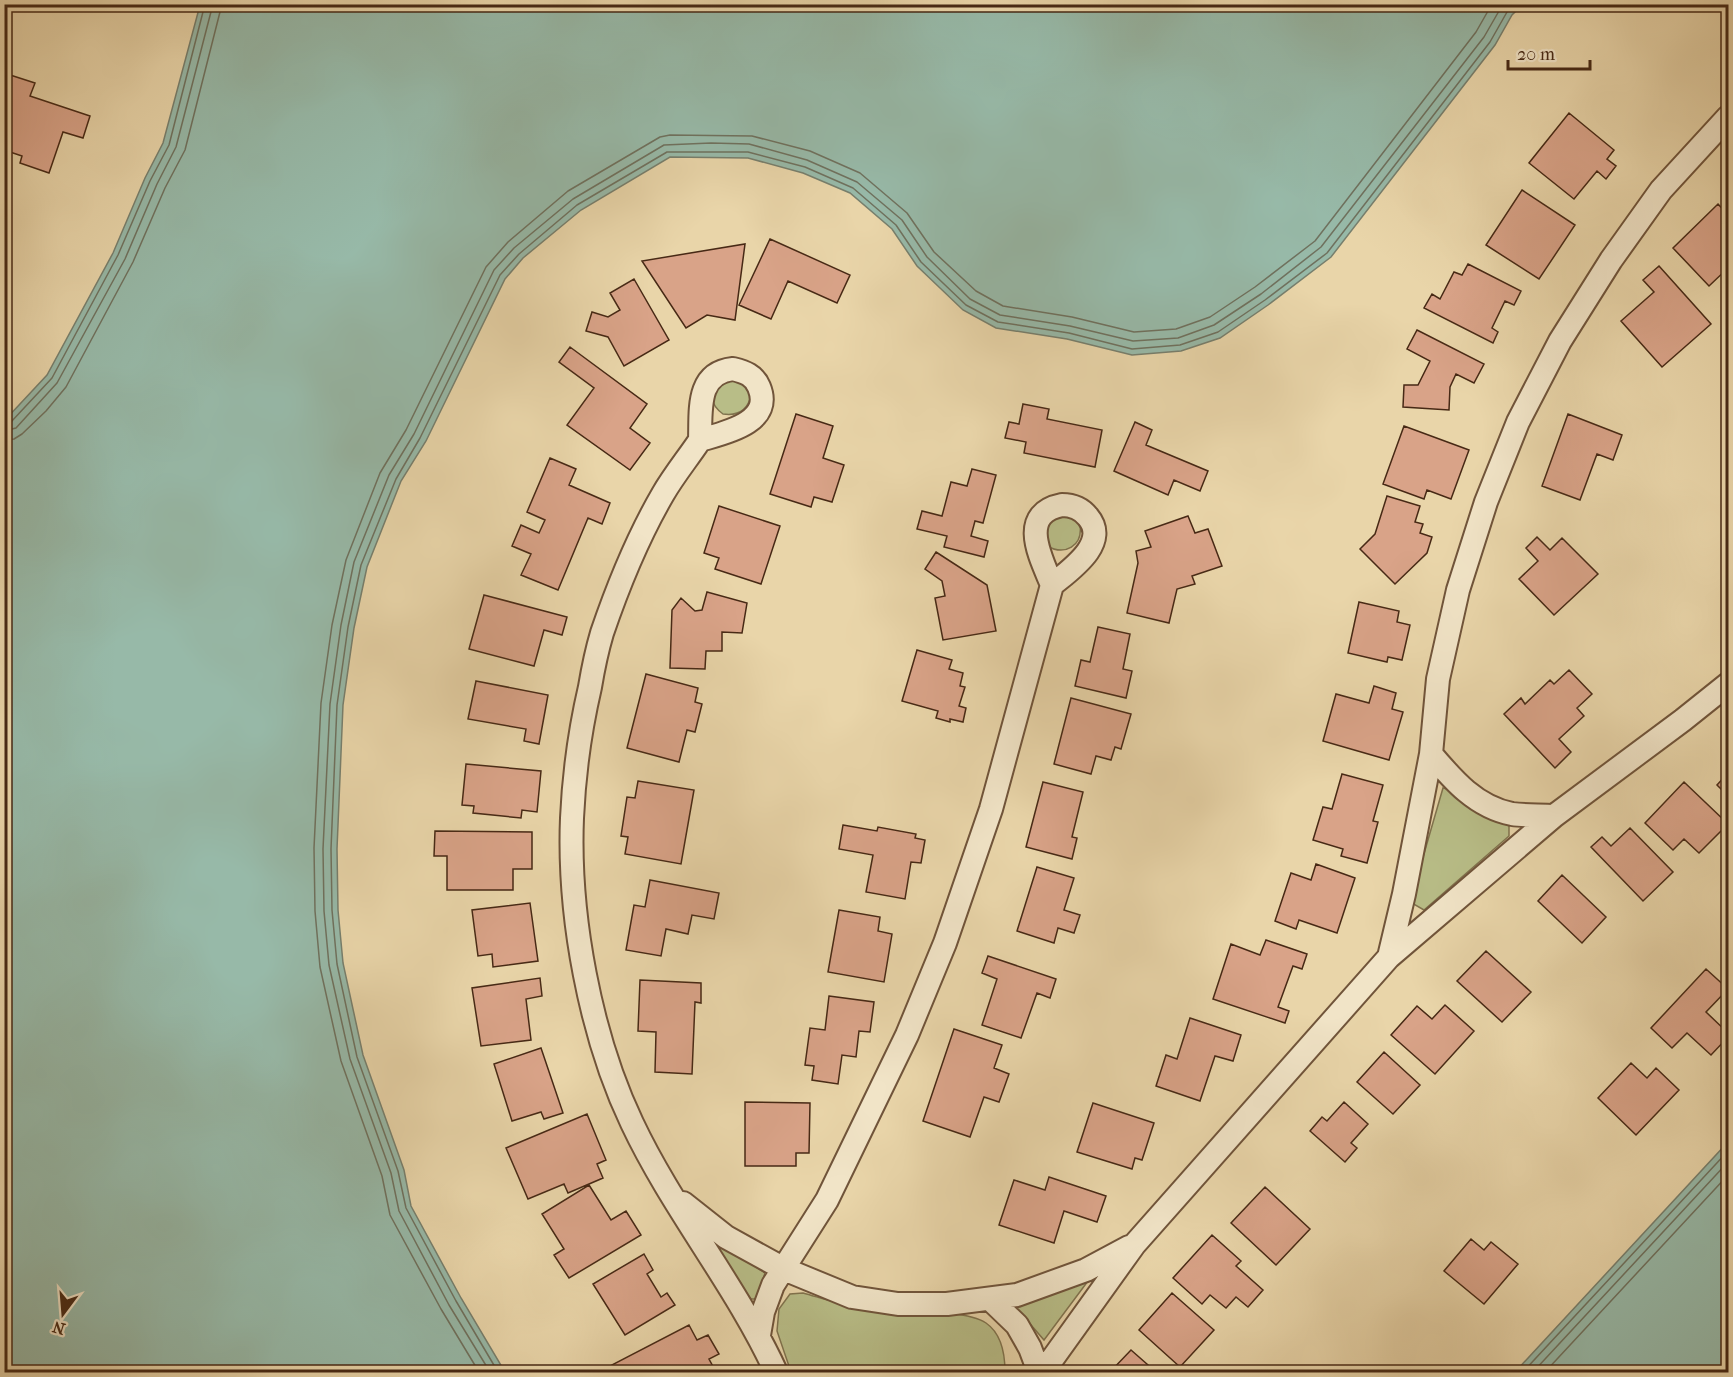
<svg xmlns="http://www.w3.org/2000/svg" width="1733" height="1377" font-family="'IM FELL French Canon',serif">
  <style>
    .green { fill: #b8bd87; stroke: #80734e; stroke-width: 1.5 }
    .water { fill: #97b9a8; stroke: #777f6d; stroke-width: 1.5 }
    .lines { fill: none; stroke-linecap: round; stroke-linejoin: round }
    .shore { stroke: #6f715e; stroke-width: 1.5 }
    .building { fill: #d9a388; stroke: #472915; stroke-width: 1.5 }
    .minor-casing { stroke: #70543a; stroke-width: 26 }
    .minor { stroke: #f1e4c7; stroke-width: 22 }
  </style>
  <rect width="100%" height="100%" fill="#e9d5a9"/>
  <filter id="stains"><feTurbulence type="fractalNoise" baseFrequency=".00333" numOctaves="4"/><feColorMatrix values="0 0 0 0 .2 0 0 0 0 .09 0 0 0 0 .02 0 0 0 .5 -.17"/></filter>
  <radialGradient id="worn" r=".72"><stop offset=".6" stop-color="#630" stop-opacity="0"/><stop offset="1" stop-color="#630" stop-opacity=".3"/></radialGradient>
  <!-- green -->
  <path class="green" d="M718 379H742L751 395C748 411 738 416 723 414 709 404 710 393 718 379Z
    M1067 511 1080 525C1083 546 1065 556 1047 546L1041 526Z
    M1443 788 1457 791 1509 820V836L1424 910 1410 902Z
    M715 1240 765 1273 757 1299H751L711 1246Z
    M1088 1281 1044 1340 1011 1302Z
    M803 1293C821 1298 839 1304 857 1307 887 1312 964 1308 986 1323 1002 1334 1005 1354 1005 1372H791L777 1331 779 1309 790 1294Z"/>
  <!-- water -->
  <path class="water" d="M200 5H1522L1512 15 1495 45 1331 257 1268 305 1220 338 1181 351 1132 355 1067 339 996 328 963 310 917 266 892 229 850 193 803 173 748 158 670 157 581 210 523 258 505 279 426 441 401 481 367 567 354 628 343 705 337 849 338 910 343 963 363 1055 404 1170 411 1206 461 1298 505 1372H5V420L47 375 113 253 145 178 163 143Z
    M1728 1142V1372H1515Z"/>
  <g class="lines">
    <!-- shore -->
    <path class="shore" d="M4 424 11 422 52 378 118 255 150 181 169 145 205 4
      M4 431 16 428 57 383 125 259 157 184 176 147 213 4
      M4 440 14 439 22 434 46 411 66 387 133 262 165 188 185 150 222 4
      M479 1372 441 1309 390 1215 382 1176 341 1061 320 967 315 911 314 848 321 703 332 625 346 560 380 473 406 430 486 267 508 242 568 191 660 137 670 135 752 136 810 151 860 173 907 213 934 252 976 291 1003 306 1072 317 1134 332 1176 329 1210 317 1255 287 1315 241 1476 32 1492 4
      M490 1372 449 1305 399 1211 391 1173 350 1059 329 965 324 911 323 849 330 704 341 625 354 562 389 475 414 434 494 270 514 248 573 199 664 145 711 143 749 144 807 160 857 182 902 220 927 257 970 299 1000 315 1070 326 1133 341 1178 338 1214 325 1261 294 1321 247 1484 37 1503 4
      M498 1372 456 1301 406 1208 398 1171 357 1057 337 964 332 910 331 849 337 705 348 627 361 565 396 479 420 438 500 275 519 254 577 205 667 152H748L805 167 853 188 896 225 921 262 966 305 998 322 1069 333 1132 349 1180 345 1218 332 1265 300 1327 253 1490 42 1507 12 1514 4
      M1523 1372 1728 1151
      M1533 1372 1728 1162
      M1545 1372 1728 1175"/>
  </g>
  <!-- building -->
  <path class="building" d="M4 73 35 83 30 96 90 116 83 138 63 132 49 173 20 163 22 156 4 150Z
    M1569 113 1614 150 1607 159 1616 166 1606 179 1597 171 1574 199 1529 163Z
    M1522 190 1575 225 1539 279 1486 245Z
    M1718 204 1728 215V268L1709 286 1673 248Z
    M770 239 850 275 837 303 788 281 771 319 739 305Z
    M745 244 735 320 707 315 686 328 642 261Z
    M1468 264 1521 291 1514 305 1505 301 1492 328 1498 332 1493 343 1424 308 1432 294 1440 299 1454 272 1462 275Z
    M1659 266 1711 324 1662 367 1621 321 1654 292 1643 280Z
    M634 279 669 340 624 366 608 337 586 331 592 312 608 317 620 310 610 293Z
    M1417 330 1484 364 1474 383 1456 374 1450 387 1449 410 1403 407 1404 385H1418L1430 361 1407 349Z
    M570 347 647 404 630 428 650 443 630 470 567 425 594 388 559 362Z
    M1023 404 1049 409 1047 419 1102 430 1095 467 1024 453 1026 442 1005 438 1009 422 1019 424Z
    M796 414 833 426 823 458 844 465 832 502 814 497 811 507 770 494Z
    M1568 414 1622 435 1613 460 1597 454 1580 500 1542 486Z
    M1135 422 1152 430 1146 445 1208 471 1200 491 1174 480 1168 495 1114 471Z
    M1404 426 1469 450 1451 499 1427 490 1424 499 1383 484Z
    M550 458 576 469 569 485 610 503 602 524 588 518 558 590 521 575 531 554 512 546 521 525 539 533 545 520 527 512Z
    M972 469 996 475 983 523 975 521 971 536 988 541 984 557 944 547 947 536 917 529 922 511 942 516 951 482 967 486Z
    M1387 496 1420 506 1415 522 1423 524 1420 533 1432 537 1427 553 1395 584 1360 549 1375 534Z
    M719 506 780 526 761 584 715 569 719 558 704 553Z
    M1188 516 1195 533 1208 529 1222 566 1192 576 1195 584 1177 589 1169 623 1127 613 1138 563 1136 551 1151 547 1145 531Z
    M1537 537 1550 550 1562 538 1598 574 1554 615 1519 579 1538 561 1526 548Z
    M936 552 987 585 996 631 943 640 935 598 945 596 942 581 925 569Z
    M707 592 747 603 742 633 722 632V651H706L705 669 670 668 672 610 681 598 695 611 702 610Z
    M484 595 567 617 562 635 544 630 534 666 469 649Z
    M1359 602 1399 611 1397 622 1410 625 1402 660 1388 657 1387 662 1348 653Z
    M1098 627 1130 634 1123 669 1132 671 1126 698 1075 686 1081 660 1090 662Z
    M917 650 952 660 949 669 963 673 960 686 965 687 959 706 966 708 963 722 950 719V722L936 718 938 711 902 701Z
    M1569 670 1592 694 1577 708 1584 716 1559 739 1571 752 1555 768 1504 714 1521 698 1525 704 1550 680 1554 684Z
    M646 674 698 688 695 702 702 704 695 732 687 730 679 762 627 748Z
    M476 681 548 695 539 744 524 741 526 729 468 719Z
    M1374 686 1396 693 1392 709 1403 712 1389 760 1323 741 1336 694 1369 703Z
    M1071 698 1131 714 1121 749 1115 747 1111 760 1096 756 1091 774 1054 764Z
    M466 764 541 771 537 812 522 810 521 818 473 813 474 806 462 805Z
    M1728 773V796L1717 785Z
    M1342 774 1383 785 1373 821 1378 822 1367 863 1341 856 1343 849 1313 840 1323 807 1332 809Z
    M638 781 694 790 681 864 625 854 628 837 621 836 627 797 635 798Z
    M1043 782 1083 792 1072 837 1077 838 1072 859 1026 847Z
    M1684 782 1728 824 1699 853 1684 839 1673 850 1645 823Z
    M843 825 877 831 878 827 916 834 915 838 925 840 921 863 911 862 905 899 866 892 873 855 839 849Z
    M1630 828 1673 872 1643 901 1591 847 1602 837 1611 846Z
    M435 831 532 832V869H513V890H447V856H434Z
    M1316 864 1355 878 1337 933 1299 920 1296 929 1275 921 1291 873 1311 880Z
    M1037 867 1074 878 1064 910 1080 915 1074 933 1058 928 1054 943 1017 931Z
    M1562 875 1606 917 1582 943 1538 901Z
    M650 880 719 893 714 919 692 915 688 934 666 929 661 956 626 950 634 905 645 907Z
    M530 903 538 961 493 967 492 954 478 956 472 910Z
    M839 910 880 917 878 931 892 934 884 982 828 972Z
    M1266 940 1307 954 1302 969 1293 966 1278 1007 1289 1011 1285 1023 1213 999 1231 944 1260 955Z
    M1486 951 1531 992 1502 1022 1457 981Z
    M988 956 1056 979 1050 998 1037 993 1021 1038 982 1025 997 979 982 973Z
    M1706 969 1728 989 1706 1012 1728 1033V1037L1711 1055 1687 1033 1672 1048 1651 1028Z
    M540 978 542 996 526 999 531 1040 481 1046 472 988Z
    M640 980 701 983V1003L695 1002 692 1074 655 1072 656 1032 638 1031Z
    M829 996 874 1002 870 1032 859 1031 856 1057 842 1055 838 1084 812 1080 814 1066 805 1065 810 1028 825 1030Z
    M1445 1005 1474 1031 1435 1074 1391 1035 1417 1006 1432 1019Z
    M1190 1018 1241 1035 1233 1061 1215 1056 1200 1101 1156 1086 1166 1055 1177 1059Z
    M954 1029 1002 1045 994 1068 1009 1074 999 1102 984 1097 970 1137 923 1121Z
    M541 1048 563 1113 544 1119 541 1112 512 1121 494 1064Z
    M1384 1052 1420 1085 1393 1114 1357 1082Z
    M1631 1063 1647 1078 1656 1068 1679 1090 1636 1135 1598 1098Z
    M745 1102 810 1103 809 1153H796V1166H745Z
    M1344 1102 1368 1124 1351 1143 1357 1148 1345 1162 1310 1131 1322 1117 1327 1121Z
    M1093 1103 1154 1123 1142 1160 1135 1158 1132 1169 1077 1152Z
    M587 1114 606 1160 597 1164 603 1178 568 1193 564 1184 528 1199 506 1148Z
    M1049 1177 1106 1196 1097 1222 1064 1211 1054 1243 999 1225 1014 1180 1045 1190Z
    M589 1185 611 1220 626 1211 641 1235 569 1278 554 1255 564 1249 542 1214Z
    M1265 1187 1310 1229 1276 1265 1231 1223Z
    M1212 1235 1241 1261 1236 1266 1263 1290 1248 1307 1236 1297 1226 1308 1210 1295 1202 1304 1173 1278Z
    M1471 1239 1484 1250 1491 1242 1518 1264 1484 1304 1444 1271Z
    M644 1254 653 1270 647 1274 661 1297 667 1293 675 1305 625 1335 593 1284Z
    M1172 1293 1214 1330 1180 1367 1139 1330Z
    M689 1325 697 1340 708 1335 719 1354 709 1359 716 1372H605L604 1369Z
    M1131 1350 1156 1372H1110Z"/>
  <g class="lines">
    <defs>
      <path id="minor" d="M733 369C745 372 754 375 759 387 774 423 724 433 700 440 701 410 696 373 733 369Z
        M700 440C688 458 674 475 663 494 638 537 618 586 602 633 597 650 593 669 590 687 580 730 574 774 572 818 568 915 590 1035 632 1123 673 1210 736 1285 776 1372
        M1062 505C1072 505 1081 508 1088 517 1110 543 1070 570 1052 585 1041 558 1017 514 1062 505Z
        M1431 754C1453 780 1476 807 1512 814 1526 816 1541 815 1554 816
        M1389 957 1554 816 1683 720 1728 684
        M683 1203 726 1237 784 1269 852 1297 898 1304H947L1017 1295 1086 1270 1129 1247
        M990 1299 1017 1325 1030 1348 1039 1372
        M759 1335 763 1312 773 1285 827 1200 907 1035 945 943 991 809 1052 585
        M1043 1372 1134 1245 1389 957 1404 894 1431 754 1438 679 1458 590 1486 502 1518 422 1560 341 1611 260 1661 190 1728 117"/>
    </defs>
    <!-- minor casing -->
    <use href="#minor" class="minor-casing"/>
    <!-- minor -->
    <use href="#minor" class="minor"/>
  </g>
  <!-- margin -->
  <rect width="1733" height="1377" fill="none" stroke="#e9d5a9" stroke-width="24"/>
  <rect x="6" y="6" width="1721" height="1365" fill="none" stroke="#472915" stroke-width="3"/>
  <rect x="12" y="12" width="1709" height="1353" fill="none" stroke="#472915" stroke-width="1.5"/>
  <!-- north arrow -->
  <g transform="translate(63 1314) rotate(196)" stroke="#f1e4c7" stroke-width="4.5" paint-order="stroke">
  <path d="M0-4.5L10 22L0 15L-10 22Z" fill="#472915"/>
  <text y="-9" font-size="16" font-weight="bold" text-anchor="middle" fill="#472915">N</text>
  </g>
  <!-- scale -->
  <path d="M1508 60v9h82v-9" fill="none" stroke="#472915" stroke-width="3"/>
  <text x="1517" y="60" font-size="18" fill="#472915" stroke="#f1e4c7" stroke-width="4.5" paint-order="stroke">20 m</text>
  <rect width="100%" height="100%" filter="url(#stains)"/>
  <rect width="100%" height="100%" fill="url(#worn)"/>
</svg>
